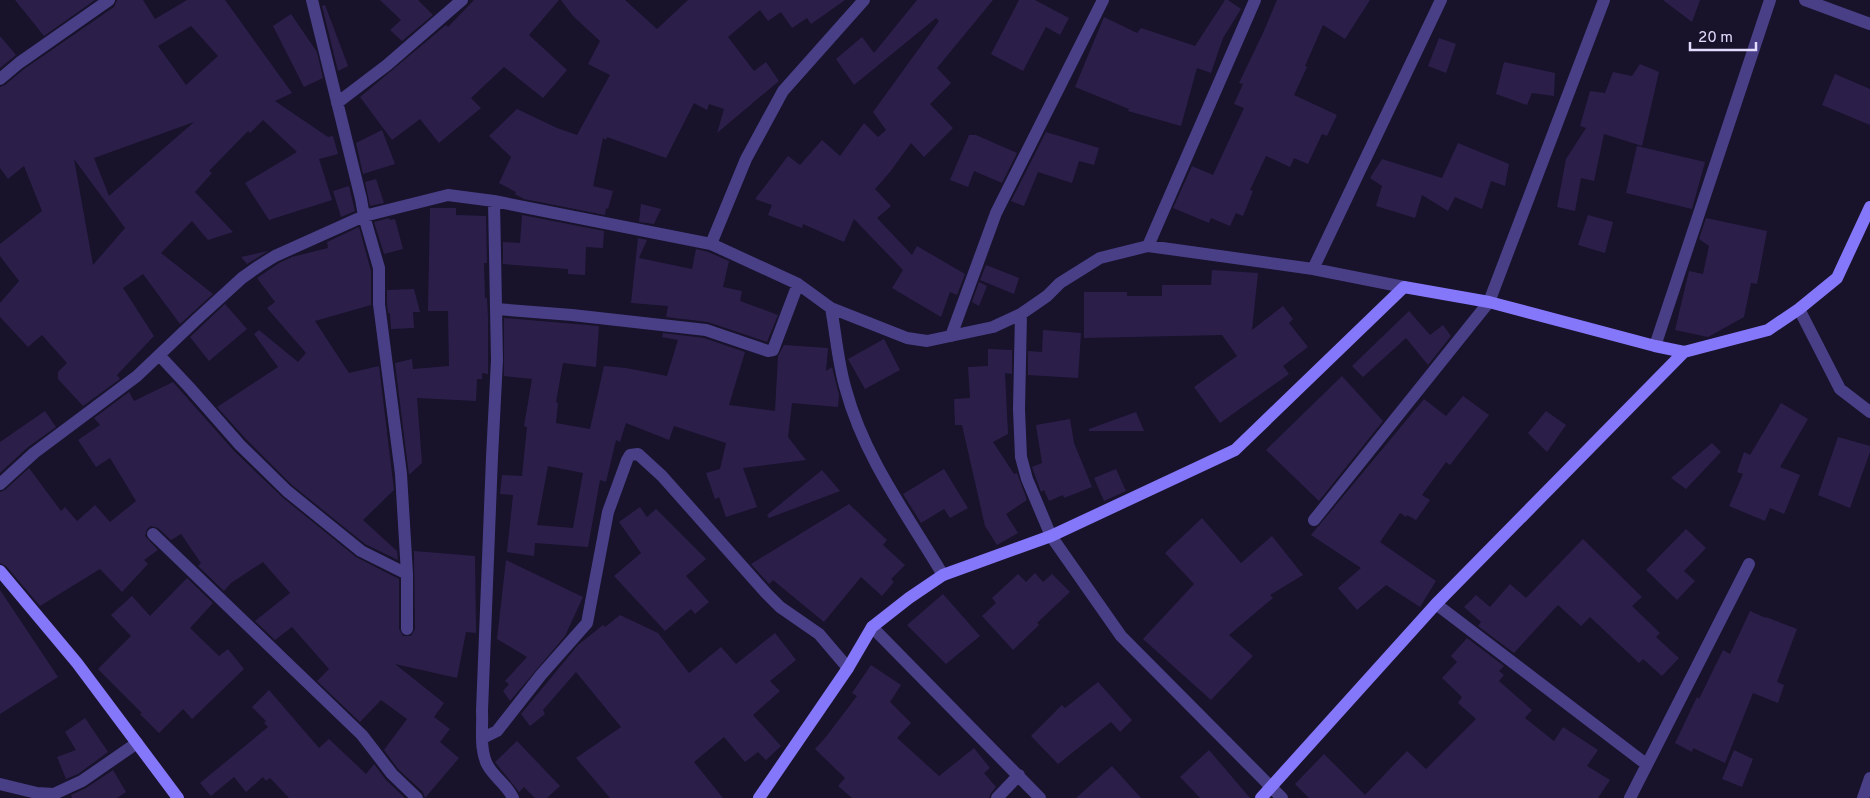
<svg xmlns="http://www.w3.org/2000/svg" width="1870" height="798" font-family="Overpass,sans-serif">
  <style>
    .building { fill: #2b1f4a; fill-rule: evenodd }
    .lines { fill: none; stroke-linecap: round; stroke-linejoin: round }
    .street { stroke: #483f87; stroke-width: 12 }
    .secondary { stroke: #8577fa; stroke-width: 12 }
  </style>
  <rect width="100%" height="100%" fill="#18122a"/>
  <!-- building -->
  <path class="building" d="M15 0H95L44 36Z
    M117 0H143L155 19 187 0H225L292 93 275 101 328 137 333 136 338 154 319 159 332 200 269 220 245 183 297 152 263 120 250 133 248 131 209 171 212 173 195 192 233 232 208 240 192 221 161 253 213 294 180 324 143 274 123 288 154 336 117 375 120 379 83 406 58 379V372L67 363 42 335 28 347 0 317V303L19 281 0 256V244L42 211 24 166 8 179 0 168V87L5 85 24 69 114 7ZM191 26 218 56 186 85 158 46ZM194 122 109 196 94 158ZM74 159 125 228 93 265Z
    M380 0H418L433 15 402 41 390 30 401 20Z
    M474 0H559L529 35 567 70 543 98 504 67 471 98 481 108 439 143 420 119 392 140 360 97 446 25 448 27Z
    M561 0H625L657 29 688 0H845L811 24 807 18 792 28 781 12 768 21 760 10 728 37 754 71 766 62 779 81 717 133 724 109 709 104 707 110 694 103 666 158 607 137 606 140 603 138 593 186 613 191 608 209 606 208 605 215 524 199 515 194 516 192 499 183 511 157 489 136 517 109 557 128 577 135 610 75 588 64 600 41 573 16Z
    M917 0H993L937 68 951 83 930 104 953 128 924 157 911 143 890 172 875 189 891 206 877 218 912 255 917 246 965 274 957 295 950 292 941 317 892 288 903 270 854 219 844 242 803 224 802 228 768 215 772 205 755 199 788 156 800 165 822 140 840 156 864 123 878 137 886 130 873 112 939 21 936 18 854 85 836 59 862 37 874 53Z
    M1019 0H1035L1069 18 1060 35 1046 27 1023 71 991 54Z
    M1225 0H1228L1241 9 1223 38 1211 73 1197 68 1181 126 1128 111 1129 109 1075 87 1104 17 1137 33 1141 28 1195 46Z
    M1277 0H1370L1345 39 1323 25 1305 66 1307 67 1294 95 1337 115 1327 136 1322 134 1308 164 1294 158 1290 167 1266 156 1250 190 1253 191 1243 216 1236 213 1230 226 1211 218 1209 223 1173 208 1192 166 1213 175 1244 108 1234 104 1243 84 1239 83 1263 33Z
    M1663 0H1700L1692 22Z
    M325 5 348 66 338 71 322 6Z
    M291 14 317 52 323 78 304 87 273 26Z
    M0 36 16 55 0 68Z
    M1439 38 1456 44 1446 73 1428 66Z
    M1504 62 1555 73 1554 96 1532 93 1527 105 1496 94Z
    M1640 64 1659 72 1642 146 1604 134 1594 181 1581 178 1575 211 1557 207 1566 159 1586 128 1580 126 1590 91 1605 93 1613 72 1632 76Z
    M1835 74 1870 89V125L1822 105Z
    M382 130 395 164 363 174 356 143Z
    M1046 132 1099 148 1094 165 1079 161 1072 183 1038 172 1024 206 1011 201Z
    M969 135H976L1017 153 1002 183 974 171 968 187 950 180Z
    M1458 143 1509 164 1505 186 1491 181 1482 209 1455 197 1448 211 1422 195 1415 218 1376 206 1382 186 1370 178 1382 159 1442 178Z
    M1637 146 1705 162 1692 209 1626 193Z
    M376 179 384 203 370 206 365 182Z
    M349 186 355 211 341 217 333 191Z
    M641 204 661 209 654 224 639 222Z
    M430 208H456V215L486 216 487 263H484L485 298H487L488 318V374L482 373V379H477L476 401 417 398 422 463 409 475 395 363 412 359 413 369 449 366 448 311H428Z
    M522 215 604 231 603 248 586 247 585 275 568 274V269L503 264V242L520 243Z
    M1588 215 1613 222 1605 253 1578 245Z
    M389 218 390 220 395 219 403 249 384 254 374 222Z
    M1706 218 1767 231 1757 284 1751 283 1744 317 1708 337 1675 330 1689 271 1703 274 1709 246 1699 239Z
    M359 227 371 271V305L315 321 349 373 379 366 394 490 363 520 397 551 398 560 365 544 292 485 246 439 217 407 278 367 254 334 259 330 298 362 306 353 267 308 275 302 257 278 279 263 292 257 328 248 327 242Z
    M638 238 647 240 639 258 692 269 696 249 708 252 729 261 723 287 742 291 740 301 778 315 767 342 708 322 666 317 668 306 631 303Z
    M268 251 247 264 241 257Z
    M986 265 1019 278 1014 294 980 280Z
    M1212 270 1258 273 1252 330 1283 306 1293 319 1289 323 1308 347 1283 366 1289 374 1220 423 1194 387 1237 356 1222 335 1084 338V292H1127V296H1162V285H1211Z
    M979 282 987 286 979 306 972 302Z
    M414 289 420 312H413L414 328 391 329 390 313H388L387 303V290Z
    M225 304 247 329 209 361 190 337Z
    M1409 311 1430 335 1443 325 1451 336 1428 365 1406 338 1363 377 1352 366Z
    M504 318 599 326 596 367 563 363 556 402 558 403 556 423 590 429 604 366 626 368 667 376 678 340 662 337 663 333 704 338 745 352 729 405 775 411 778 356 784 345 828 348 826 371 832 367 839 395 838 407 792 403 788 437 806 460 743 468 757 507 726 517 719 497 715 499 706 473 720 469 726 443 674 426 669 440 626 423 620 442 616 440 606 482 600 480 588 547 535 543 534 556 507 552 513 495 500 494 502 475 522 476 527 427 524 426 532 379 504 376ZM548 466 583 473 573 528 537 525Z
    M1043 330 1081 333 1078 378 1028 375V351L1042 352Z
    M884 339 900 370 865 389 848 359Z
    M988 349 1012 350V374L1005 373 1008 434 993 442 1014 474 1017 473 1027 500 1006 514 1018 533 997 545 985 526 962 425H955L954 399 970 398 968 367 988 366Z
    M1342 376 1383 421 1319 501 1266 450Z
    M173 382 234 451 282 497 356 557 399 579V629L403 636H411L415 629 414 551 475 556 476 633 466 632 457 678 395 664 444 703 434 717 450 729 440 742 459 758 425 798 423 792 398 769 384 750 407 719 381 700 360 722 317 681 329 669 292 627 275 640 255 621 290 593 263 562 231 583 224 591 198 566 201 563 181 534 171 540 158 528 151 526 147 529 145 536 158 550 144 560 148 564 122 592 100 569 40 606 6 566 0 563V492L5 490 29 468 61 511 65 507 77 521 95 505 110 522 136 501 110 458 96 467 78 440 100 425 94 418 129 392 134 401Z
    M1463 396 1489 415 1450 465 1446 462 1422 495 1430 500 1416 520 1407 515 1406 517 1400 513 1380 542 1436 581 1420 607 1386 585 1357 610 1338 588 1361 568 1311 535 1424 399 1446 416Z
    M1781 403 1808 419 1780 467 1800 475 1784 514 1770 508 1765 521 1729 506 1743 474 1737 472 1744 452 1750 455Z
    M45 411 56 427 28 447 0 473V442Z
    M1546 411 1566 425 1547 452 1528 433Z
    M1136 412 1144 431H1089V429Z
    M1070 419 1074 443 1092 487 1064 498 1063 495 1049 501 1044 490 1041 492 1032 467 1042 463 1036 425Z
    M1838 437 1870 446V452L1850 508 1818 495Z
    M1712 443 1721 452 1686 489 1671 478Z
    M944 469 968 508 950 518 944 509 921 523 903 494Z
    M1116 469 1126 491 1104 501 1094 478Z
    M822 470 840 491 769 518 767 515Z
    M849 504 887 540 883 545 905 565 891 579 894 582 882 596 861 577 824 622 773 580 769 584 751 564Z
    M640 507 647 517 656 509 706 559 686 576 709 602 695 614 691 609 665 631 614 576 641 553 619 522Z
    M1202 518 1241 563 1272 536 1303 575 1270 595 1273 598 1229 635 1253 656 1211 700 1143 639 1194 584 1165 553Z
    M1686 529 1706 548 1684 571 1695 581 1677 600 1646 570Z
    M1583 539 1642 597 1632 606 1660 633 1656 637 1679 658 1662 676 1643 659 1639 663 1590 617 1581 626 1558 605 1514 653 1478 626 1481 622 1464 607 1476 595 1490 607 1510 584 1526 598Z
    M506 560 583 597 565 636 510 701 503 691 509 684 505 681 527 657 497 639Z
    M1035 573 1043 582 1052 574 1070 592 1037 623 1039 625 1013 650 982 616 996 603 992 598 1018 574 1026 582Z
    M187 578 213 603 190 628 219 656 228 649 244 669 192 719 183 709 159 733 140 714 142 713 98 669 131 636 111 615 132 596 150 616Z
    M0 590 58 677 0 714Z
    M943 594 980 636 946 664 907 625Z
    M1750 611 1766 618V617L1797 629 1777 682 1784 685 1778 703 1753 693 1725 763 1693 748 1692 752 1675 743 1697 697 1699 699 1723 650 1730 654Z
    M620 615 658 633 689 673 721 647 736 664 775 633 796 660 770 681 780 691 753 715 781 746 766 760 758 752 745 762 724 737 694 762 723 798H610L576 758 621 727 576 672 543 710 545 714 530 726 521 714 578 645 603 625 605 627Z
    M1467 638 1504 666 1499 671 1504 675 1499 681 1532 710 1525 718 1554 741 1563 727 1598 750 1587 766 1610 780 1598 798H1309L1295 784 1324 754 1365 795 1407 751 1426 769 1476 719 1458 703 1462 697 1442 678 1457 662 1451 656Z
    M871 665 901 685 890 702 911 723 897 738 939 776 974 748 990 768 984 773 996 787 991 793 989 798H852L838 786 845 778 815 749 825 738 857 696 852 693Z
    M1098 682 1132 720 1120 732 1111 722 1058 764 1031 736 1062 705 1065 708Z
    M269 690 319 748 329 739 366 774 374 764 386 780 405 798H289L270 778 266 781 263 777 246 792 234 777 211 796 200 783 268 727 264 723 266 721 252 707Z
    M85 718 108 752 78 774 66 779 57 757 76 750 65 732Z
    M517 741 560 786 547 798H535L524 787 519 792 495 762Z
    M1209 750 1250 798H1200L1180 777Z
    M1734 750 1753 759 1742 787 1722 779Z
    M1112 766 1141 798H1076Z
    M113 770 126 792 117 798H72L71 795 86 788Z"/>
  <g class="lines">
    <!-- street -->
    <path class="street" d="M312 0 361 199 364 216 379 268V304L401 474 407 574V629
      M1805 0 1870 24
      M0 79 19 63 109 0
      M337 103 387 65 462 0
      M494 201 497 360 492 457 482 711C483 727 479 751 488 766 495 778 507 785 513 798
      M711 244 746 159 783 91 864 0
      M1148 246 1255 0
      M1313 269 1441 0
      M831 308C836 335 838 364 846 390 864 457 908 516 943 575
      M496 309 572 315 706 330 768 351 773 350 798 284
      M1799 309 1840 389 1870 412
      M1021 314 1019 409 1021 457 1027 479 1051 536 1121 636 1282 798
      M951 336 996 213 1103 0
      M1655 346 1770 0
      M160 356 189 387 240 445 287 491 361 551 407 574
      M0 484 34 453 137 376 196 320 242 278 259 266 275 256 364 216 448 195 494 201 711 244 798 284 831 308 907 338 927 341 993 327 1021 314 1047 296 1060 283 1100 258 1148 246 1313 269 1404 287
      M1314 520 1489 302 1604 0
      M153 534 362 735 392 774 417 798
      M1436 604 1646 764
      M872 627 1040 798
      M483 738 497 731 541 675 587 623 608 512 627 460 630 455 638 454 662 476 766 593 780 607 819 634 848 668
      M0 784 37 793 54 794 82 781 137 743
      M997 798 1019 775
      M1630 798 1749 564
      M1863 798 1870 778"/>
    <!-- secondary -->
    <path class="secondary" d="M0 571 77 663 178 798
      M759 798 848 668 872 627 909 598 943 575 1051 536 1235 450 1404 287 1489 302 1655 346 1684 352
      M1261 798 1436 604 1684 352 1768 330 1799 309 1837 278 1870 207"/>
  </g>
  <!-- scale -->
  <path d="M1690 42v8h66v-8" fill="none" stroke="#e3dcfe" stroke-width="2.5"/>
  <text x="1698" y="42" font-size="15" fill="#e3dcfe" stroke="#18122a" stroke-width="4" paint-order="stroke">20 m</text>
</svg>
